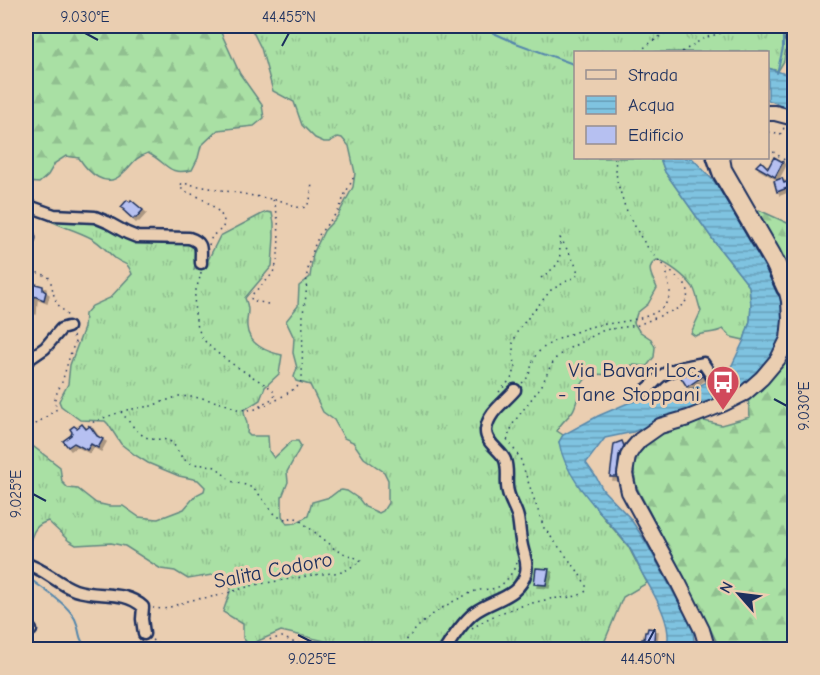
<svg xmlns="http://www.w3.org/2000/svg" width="820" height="675" font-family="'Comic Neue',sans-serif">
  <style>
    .grass { fill: url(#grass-tufts); stroke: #628881; stroke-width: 1.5 }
    .forest { fill: url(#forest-firs); stroke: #628881; stroke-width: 1.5 }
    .water { fill: url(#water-rules); stroke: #5788ac; stroke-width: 1.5 }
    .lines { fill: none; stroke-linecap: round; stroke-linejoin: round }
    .stream { stroke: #5788ac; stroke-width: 2 }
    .building { fill: #b6c0f1; stroke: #1b2f5e; stroke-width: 1.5; filter: url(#shadow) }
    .minor-casing { stroke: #1b2f5e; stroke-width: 15 }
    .major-casing { stroke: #1b2f5e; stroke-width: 18 }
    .path { stroke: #1b2f5e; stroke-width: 1.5; stroke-dasharray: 1.5 4.5; stroke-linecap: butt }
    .minor { stroke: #eaceb1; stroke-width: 10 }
    .major { stroke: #eaceb1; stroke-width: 14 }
    .ticks { fill: none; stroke: #1b2f5e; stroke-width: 2 }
    .labels { text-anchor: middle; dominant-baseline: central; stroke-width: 6; stroke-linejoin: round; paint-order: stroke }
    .poi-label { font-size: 21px; fill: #1b2f5e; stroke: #eaceb1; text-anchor: end }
    .street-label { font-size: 21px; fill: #1b2f5e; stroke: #eaceb1 }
    .neatline { fill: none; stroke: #1b2f5e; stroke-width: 2 }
    .ticks-label { font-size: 15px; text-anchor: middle; fill: #1b2f5e }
  </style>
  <defs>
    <pattern id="grass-tufts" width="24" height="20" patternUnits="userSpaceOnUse" patternTransform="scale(1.5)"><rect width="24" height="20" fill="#a9e0a4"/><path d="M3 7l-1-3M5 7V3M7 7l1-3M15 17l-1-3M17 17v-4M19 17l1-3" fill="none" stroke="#91c090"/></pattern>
    <pattern id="forest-firs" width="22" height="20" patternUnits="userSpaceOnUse" patternTransform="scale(1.5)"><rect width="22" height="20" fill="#a9e0a4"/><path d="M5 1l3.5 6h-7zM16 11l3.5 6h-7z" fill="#91c090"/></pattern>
    <pattern id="water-rules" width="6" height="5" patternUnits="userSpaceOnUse" patternTransform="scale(1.5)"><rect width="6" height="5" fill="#7fc3e0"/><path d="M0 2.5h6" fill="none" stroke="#679fb9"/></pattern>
    <filter id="shadow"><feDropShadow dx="3" dy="3" stdDeviation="0" flood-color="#0004"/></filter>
  </defs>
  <rect width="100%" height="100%" fill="#eaceb1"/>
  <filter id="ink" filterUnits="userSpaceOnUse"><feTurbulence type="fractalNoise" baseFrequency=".0167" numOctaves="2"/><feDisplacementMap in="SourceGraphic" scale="12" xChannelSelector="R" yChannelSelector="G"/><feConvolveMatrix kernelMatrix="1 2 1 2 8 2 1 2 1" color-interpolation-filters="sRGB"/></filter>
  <g filter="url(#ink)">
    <!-- grass -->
    <path class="grass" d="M250 26H789L784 61 778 71 768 68V52H576V158H660L665 172 716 244 749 286 751 304 750 321 744 340 731 337 723 329C714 334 705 332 695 336L691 333 701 311C698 304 697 294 693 287 685 276 669 264 657 260 644 267 653 278 657 288L648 304 637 313 634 323 639 331 651 339 655 347 654 357 647 366 632 365 616 375 591 374C574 387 581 399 572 412 567 419 560 423 557 431L563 435 559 442 574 478 603 517 628 546 647 583 623 597 604 643V649L382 650 379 644 365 642 345 649 329 642 281 631 249 645 243 638V624L223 612 231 589 227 580 218 574 188 579 175 571 161 569 125 546 111 543 76 545 69 541 48 521C30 527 35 535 26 548V441L60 467 62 482 68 488 78 489 96 503 109 506H123L139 517 158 519 184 509 196 495 204 491 205 487 198 480 179 476 148 463 135 455 121 444 108 424 105 421 80 420 61 406 59 401 68 384 70 365 84 328 85 314 92 306 110 298 132 274C127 261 126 266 116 259 107 252 101 243 91 238 72 228 53 225 36 213L96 221 119 232 190 242 198 247 194 270 206 264 220 236 262 214 267 212 272 213 274 223V237L272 266 245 298C251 313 246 313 247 327 248 344 267 352 282 355L279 374 265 387 260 400 244 410C244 420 249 420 247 433L250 436H268L269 451 274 458 292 441H298L301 446 287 472 288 482 282 497V516L287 524 296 523 308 516 312 502 330 497 338 491 342 490 347 491 359 499 365 507 379 513 383 511 388 503V480L384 472 364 458 353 442 344 438 334 420 323 412 310 385 296 381 294 377 297 368 293 353 294 338 286 321 298 306 299 286 310 277 313 254 324 231 337 217 353 187 355 173 349 146 342 138 338 137 329 142H324L315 138 302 125 294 102 273 91 261 48Z"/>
    <!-- forest -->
    <path class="forest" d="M26 26H218L240 74 262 105 264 118 254 126 218 130 201 146 198 158 192 170C167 176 168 163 148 153 132 159 134 164 122 174 106 190 88 172 79 158L66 156 55 163 48 175 39 183 26 182Z
      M759 210 794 226V297L788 268 757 216Z
      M794 326V649H720L706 620 636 486 633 462 642 445 663 433 700 420 721 425 750 417 748 398 761 391 789 351Z"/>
    <!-- water -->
    <path class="water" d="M768 68 794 77V110L768 100Z
      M660 158H692L726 194 770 265 784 304V321L780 340 773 356 747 385 706 405 673 415 633 432 605 438 586 463 596 477 603 490 630 518 647 544 693 629 694 642 692 649H666C675 626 653 593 642 573 637 563 633 552 627 544 604 515 565 480 559 442L563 435 598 416 628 403 662 394 692 389 716 378 732 365 744 340 750 321 751 304 749 286 716 244 665 172Z"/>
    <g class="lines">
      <!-- stream -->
      <path class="stream" d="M478 26 516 43 576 65
        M777 73 783 48V26
        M26 576C40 587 67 603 75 619 82 633 75 642 94 650"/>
    </g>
    <!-- building -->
    <path class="building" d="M774 157 783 162 775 177 756 166 761 161 768 168Z
      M782 178 784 183 792 180 795 187V196L789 200 787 188 777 192 774 181Z
      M127 200 130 202 131 200 143 210 136 218 135 217 133 219 123 210 124 209 121 207Z
      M32 283 43 286V290L46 292 44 300 34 296 33 311 26 310V284L32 286Z
      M700 371 703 376 687 387 680 376Z
      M82 424 86 429 90 426 97 436 103 439 98 448 91 444 87 450 74 443 68 447 63 441 71 435 72 432 70 429 74 426 77 428Z
      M622 441 624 446 619 455 617 477H610L614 444Z
      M536 568 549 569 546 585 534 584Z
      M648 628 655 629 653 650H641L642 639H644L645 632H647Z"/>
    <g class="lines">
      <defs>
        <path id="minor" d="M793 26 792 40 794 46
          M713 158 719 175 771 264 783 290
          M26 205 54 215 95 217 107 222 127 233 137 237 189 238C205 243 200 250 201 263
          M26 227 29 238 26 246
          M26 361 45 348 61 329 68 327
          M646 390C652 386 655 381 660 377 671 368 690 366 703 363L711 375 723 404
          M26 564C43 568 58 584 75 590 98 598 124 589 143 607L142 619 144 634
          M26 625 31 630
          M445 650C453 637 462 623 474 613 492 599 520 598 526 572 528 564 525 558 523 550 520 540 520 529 518 518 516 509 510 501 508 492 505 482 509 471 505 460 501 450 485 443 486 430 488 412 504 403 515 390"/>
        <path id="major" d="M768 113H775L794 118
          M708 650 702 630 679 584 629 492 625 474 628 456 633 448 640 440 660 426 688 418 723 404 745 393 762 378 778 359 788 339 790 320 789 301 783 275 773 254 724 169 722 158"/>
      </defs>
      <!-- minor casing -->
      <use href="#minor" class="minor-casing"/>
      <!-- major casing -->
      <use href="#major" class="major-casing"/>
      <!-- path -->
      <path class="path" d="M640 52 646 46 675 26
        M682 52 704 38 721 33 729 26
        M769 132 780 135 784 128 794 131
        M768 149 775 153 794 167
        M209 245 212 236 223 228 224 219C217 208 208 202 197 196 190 193 184 192 180 187L182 183 282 201 300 208 306 207 310 201 312 183
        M26 269 48 276C53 284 52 293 56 301 59 308 66 311 68 318
        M201 272C200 280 196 287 195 295 193 308 196 329 204 340 216 356 252 376 269 387L275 393 274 398 264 403 256 409
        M268 304 251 300 252 295C258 287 270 280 274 270 281 258 280 212 273 200
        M522 383C533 375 529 365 536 355 540 350 545 346 551 343 562 337 577 331 590 327 611 321 661 323 669 297 673 286 664 282 668 270
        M499 392 511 379 516 368 513 354V343L518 330 551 290 578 275C577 263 567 251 562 240L560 238C559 265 564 260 541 278
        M121 412C129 421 137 434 148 438 156 441 163 437 171 442 177 447 179 456 185 460 192 466 204 464 212 466 220 468 224 476 230 480 235 484 242 483 248 486 266 493 272 527 293 517L298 519 331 545 335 550 359 559 361 561 343 572 313 575 254 585 217 596 191 600 164 609 153 608
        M88 426 95 421 126 410 151 406 179 396 202 398 225 404 237 409 249 410 256 409 275 401 297 387 302 380 303 313 306 296 307 273 314 247 320 233 339 210 345 194 353 179 352 175
        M26 431 57 409 55 403V397L62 382 71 352 75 343 72 333
        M472 629C491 613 526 604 550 599 562 597 577 599 586 591V585L577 570 544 528 520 458 507 439 514 422 542 385 550 367 556 358 564 351 604 330 638 325 679 308 687 300 688 291 687 287 652 254 640 236 625 207 617 181 615 158
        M152 640 168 650
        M255 650 271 639 282 637 293 642 307 645 312 650
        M400 650C416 622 445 604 473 592 482 588 492 591 500 586 508 580 513 571 517 563"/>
      <!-- minor -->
      <use href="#minor" class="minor"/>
      <!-- major -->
      <use href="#major" class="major"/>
    </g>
  </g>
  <!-- ticks -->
  <path class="ticks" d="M85 33 98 40M282 46 289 33M774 399 787 406M33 494 46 501M298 635 312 642M648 642 655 629"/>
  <!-- icons -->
  <defs>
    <symbol id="bus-pin" viewBox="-11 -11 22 30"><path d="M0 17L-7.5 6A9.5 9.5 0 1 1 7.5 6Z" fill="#d1495b" stroke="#eaceb1"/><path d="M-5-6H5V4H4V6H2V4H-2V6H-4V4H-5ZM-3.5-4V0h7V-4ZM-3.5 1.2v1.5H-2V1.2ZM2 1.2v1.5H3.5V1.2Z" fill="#fff"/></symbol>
  </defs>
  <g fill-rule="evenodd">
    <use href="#bus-pin" x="704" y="363" width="38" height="52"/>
  </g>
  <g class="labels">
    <!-- poi labels -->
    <g class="poi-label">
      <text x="700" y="370">Via Bavari Loc.<tspan x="700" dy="24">- Tane Stoppani</tspan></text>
    </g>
    <!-- street labels -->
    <g class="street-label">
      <text transform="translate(273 570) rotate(-11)">Salita Codoro</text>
    </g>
  </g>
  <!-- margin -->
  <rect width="820" height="675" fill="none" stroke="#eaceb1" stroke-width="66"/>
  <!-- legend -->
  <rect x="574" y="51" width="195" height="108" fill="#eaceb1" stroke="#978e90" stroke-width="1.5"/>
  <rect x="586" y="70" width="30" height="9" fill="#eaceb1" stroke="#978e90" stroke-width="1.5"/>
  <text x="628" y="81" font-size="18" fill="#1b2f5e">Strada</text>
  <rect x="586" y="96" width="30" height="18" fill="url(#water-rules)" stroke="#978e90" stroke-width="1.5"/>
  <text x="628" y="111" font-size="18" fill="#1b2f5e">Acqua</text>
  <rect x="586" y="126" width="30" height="18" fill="#b6c0f1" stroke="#978e90" stroke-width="1.5"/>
  <text x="628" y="141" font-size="18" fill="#1b2f5e">Edificio</text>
  <!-- north arrow -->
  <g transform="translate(739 594) rotate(298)" stroke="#eaceb1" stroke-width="4.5" paint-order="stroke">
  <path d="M0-4.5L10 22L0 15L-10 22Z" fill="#1b2f5e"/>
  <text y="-9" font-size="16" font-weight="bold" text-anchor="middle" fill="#1b2f5e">N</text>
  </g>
  <rect x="33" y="33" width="754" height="609" class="neatline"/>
  <g class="ticks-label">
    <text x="85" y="22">9.030°E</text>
    <text x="289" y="22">44.455°N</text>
    <text transform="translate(804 406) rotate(-90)" y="5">9.030°E</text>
    <text transform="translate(16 494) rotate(-90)" y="5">9.025°E</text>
    <text x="312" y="664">9.025°E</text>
    <text x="648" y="664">44.450°N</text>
  </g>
</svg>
